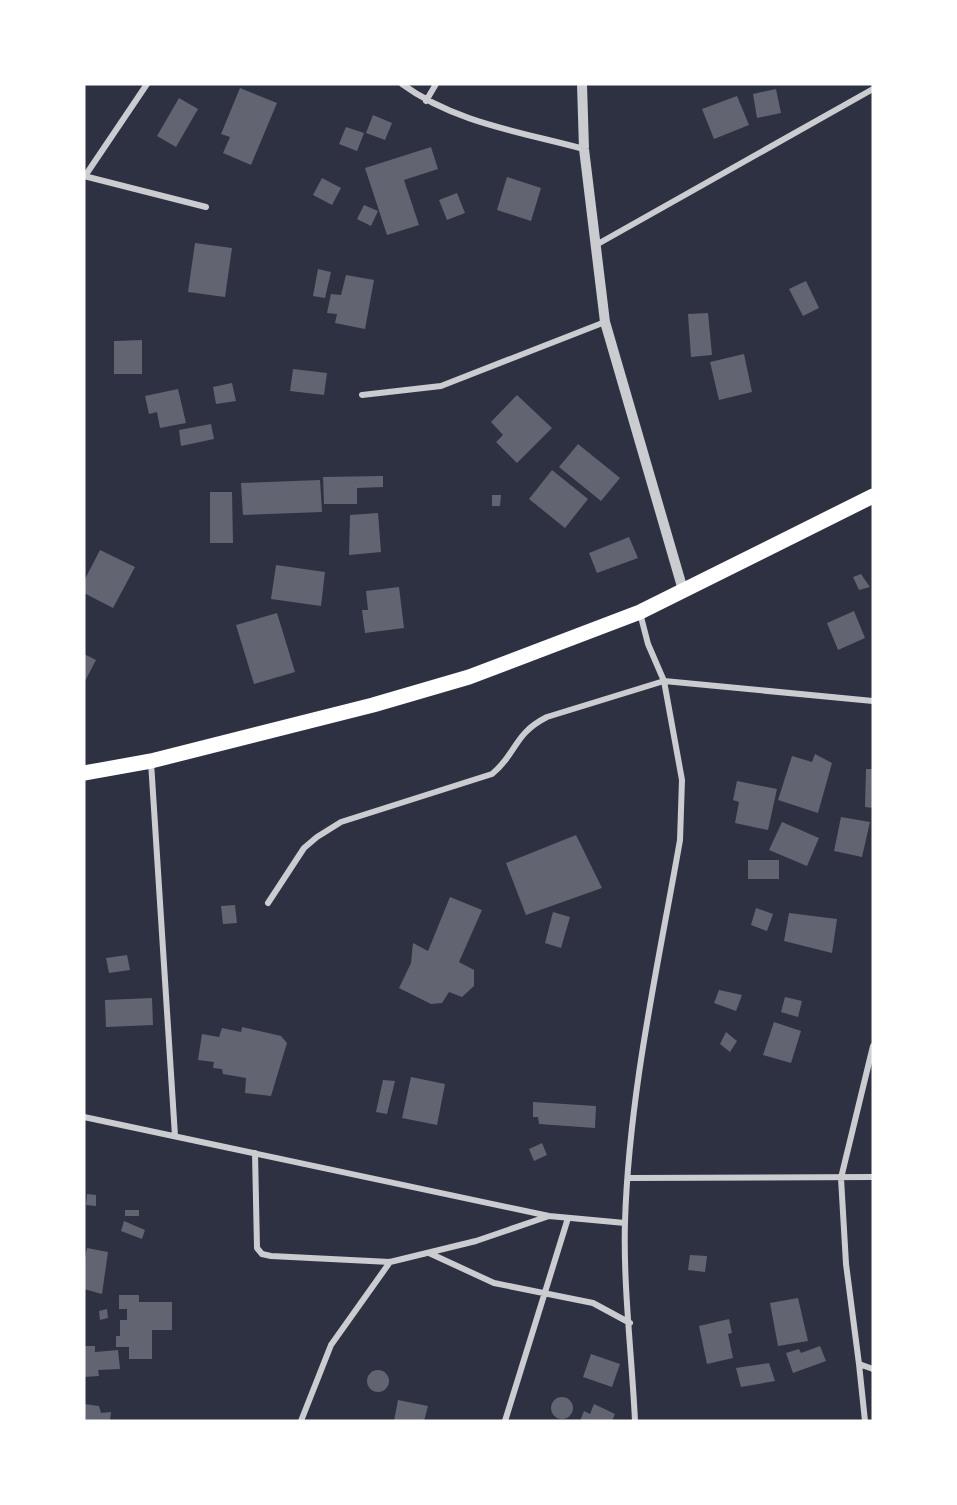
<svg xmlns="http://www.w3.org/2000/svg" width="957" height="1505" font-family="Lato,sans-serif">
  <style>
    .building { fill: #626471 }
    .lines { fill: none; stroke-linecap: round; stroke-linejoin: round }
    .minor { stroke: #caccd0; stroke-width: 6 }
    .tertiary { stroke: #caccd0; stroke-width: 10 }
    .primary { stroke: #fff; stroke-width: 15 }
  </style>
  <rect width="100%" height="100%" fill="#2d3142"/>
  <!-- building -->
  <path class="building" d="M240 88 277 103 251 165 223 153 230 137 221 134Z
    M776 89 781 113 757 118 753 94Z
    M737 96 749 125 714 139 702 109Z
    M179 98 198 109 176 147 157 136Z
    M373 115 392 123 385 140 366 133Z
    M346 127 364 133 357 151 339 144Z
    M431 147 438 169 404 180 419 225 387 235 365 168Z
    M507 177 541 188 531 221 497 210Z
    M322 178 341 188 332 205 313 195Z
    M457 193 465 213 447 220 439 200Z
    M364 205 378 211 371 226 357 219Z
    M195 243 232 248 225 297 188 292Z
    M318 269 331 272 325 298 313 296Z
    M346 275 374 280 365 329 335 323 337 314 327 313 331 294 341 295Z
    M806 281 819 308 803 316 789 289Z
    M708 313 712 355 691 357 688 314Z
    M142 340V374H114V341Z
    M744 354 752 392 719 400 710 362Z
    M293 369 327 373 324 395 290 391Z
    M232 383 236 401 216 404 213 387Z
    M178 389 186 423 160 428 157 412 149 414 145 396Z
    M517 395 552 428 517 463 496 442 503 435 491 422Z
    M211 424 214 439 181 446 179 430Z
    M578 444 620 478 601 501 559 467Z
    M552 470 588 499 565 528 529 499Z
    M383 476V487L357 488V504H324L323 477Z
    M320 480 322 512 243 515 241 483Z
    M210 492H232L233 543H210Z
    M492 495H501L500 506H492Z
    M378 513 381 552 349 555 350 515Z
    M629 537 638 558 597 573 589 553Z
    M100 550 135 567 113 608 84 593V581Z
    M276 565 325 572 321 606 271 599Z
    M861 574 870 587 859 590 853 577Z
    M399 587 404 628 365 633 362 610H368L366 591Z
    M854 611 865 638 838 650 827 623Z
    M277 613 295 672 254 684 236 625Z
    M84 654 96 660 84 683Z
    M815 754 832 763 818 813 778 800 792 756 812 762Z
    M866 769H873V808L865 807Z
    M737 781 777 789 768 830 735 823 739 802 733 800Z
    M841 817 870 822 862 857 834 851Z
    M782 822 819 838 807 866 769 850Z
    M576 835 602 888 526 915 506 863Z
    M748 860H779V879H748Z
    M450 897 482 910 459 962 474 970V986L462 997 449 992 442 1003 431 1004 399 988 411 963 413 943 428 951Z
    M235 905 237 923 223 924 221 906Z
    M756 908 773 914 767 931 751 925Z
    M553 912 570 917 561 948 545 943Z
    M789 913 837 919 832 953 784 941Z
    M127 955 130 970 109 973 106 958Z
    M719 990 742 995 736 1011 714 1003Z
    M785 997 802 1001 798 1017 781 1012Z
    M152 998 153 1025 106 1027 105 1000Z
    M774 1022 801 1031 791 1063 763 1055Z
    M242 1027 281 1036 287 1043 271 1096 245 1093 246 1078 223 1074 222 1069 213 1068 214 1062 198 1060 202 1034 219 1037 222 1028 241 1032Z
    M726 1032 737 1041 730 1052 720 1044Z
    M411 1077 445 1084 437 1125 402 1118Z
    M383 1080 395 1081 387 1114 376 1112Z
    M533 1102 596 1106 595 1128 539 1124 538 1117H533Z
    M542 1143 547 1155 534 1161 529 1149Z
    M87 1194 96 1195V1206L86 1205Z
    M125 1210H139V1216H125Z
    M124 1221 145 1230 142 1239 121 1231Z
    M87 1248 108 1252 102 1294 84 1289V1264Z
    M690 1255 707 1256 705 1272 688 1270Z
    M119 1295H139V1302H172V1330H152V1359H129V1347H116V1336H120V1320H127V1309H119Z
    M798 1298 808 1341 778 1346 770 1303Z
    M107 1309 108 1318 100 1320 99 1311Z
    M729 1319 732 1333 728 1334 733 1358 707 1364 699 1326Z
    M84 1346H95V1352L118 1350 120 1369 98 1370 99 1376 84 1377Z
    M820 1346 826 1361 793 1373 786 1353 799 1349 801 1353Z
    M591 1354 620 1364 612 1387 583 1377Z
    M769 1363 775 1381 741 1387 736 1368Z
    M367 1381a11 11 0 1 1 22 0a11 11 0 1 1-22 0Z
    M551 1408a11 11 0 1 1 22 0a11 11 0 1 1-22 0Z
    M398 1400 428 1406 424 1421H394Z
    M84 1404 99 1406 101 1413 111 1412 110 1421H84Z
    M594 1404 615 1414 612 1421H580L584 1411 590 1414Z"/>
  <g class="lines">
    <!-- minor -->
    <path class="minor" d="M402 84C455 123 522 132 584 149
      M426 101 436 84
      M84 176 206 207
      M85 176 147 84
      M596 245 873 89
      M362 395 441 386 605 322
      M151 762 175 1136
      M268 903 304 848 317 837 341 822 492 774C517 754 513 734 547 717L664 681 873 701
      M873 1046 841 1178 846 1264 859 1364 873 1369
      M84 1117 549 1216
      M255 1153 257 1248 262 1254 271 1256 390 1262 476 1241 549 1216 625 1223
      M628 1178 873 1177
      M429 1253 494 1283 593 1303 630 1323
      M859 1364 865 1421
      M301 1421 331 1345 390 1262
      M505 1421 568 1218
      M635 1421C632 1357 623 1285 625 1222 629 1093 658 966 680 840L682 780 664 681 648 644 640 613"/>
    <!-- tertiary -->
    <path class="tertiary" d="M582 84 584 149 605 322 683 590"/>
    <!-- primary -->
    <path class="primary" d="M84 773 151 761 373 705 469 677 640 612 873 496"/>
  </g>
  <!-- border -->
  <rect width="957" height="1505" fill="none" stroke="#ffffff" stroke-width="171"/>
</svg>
